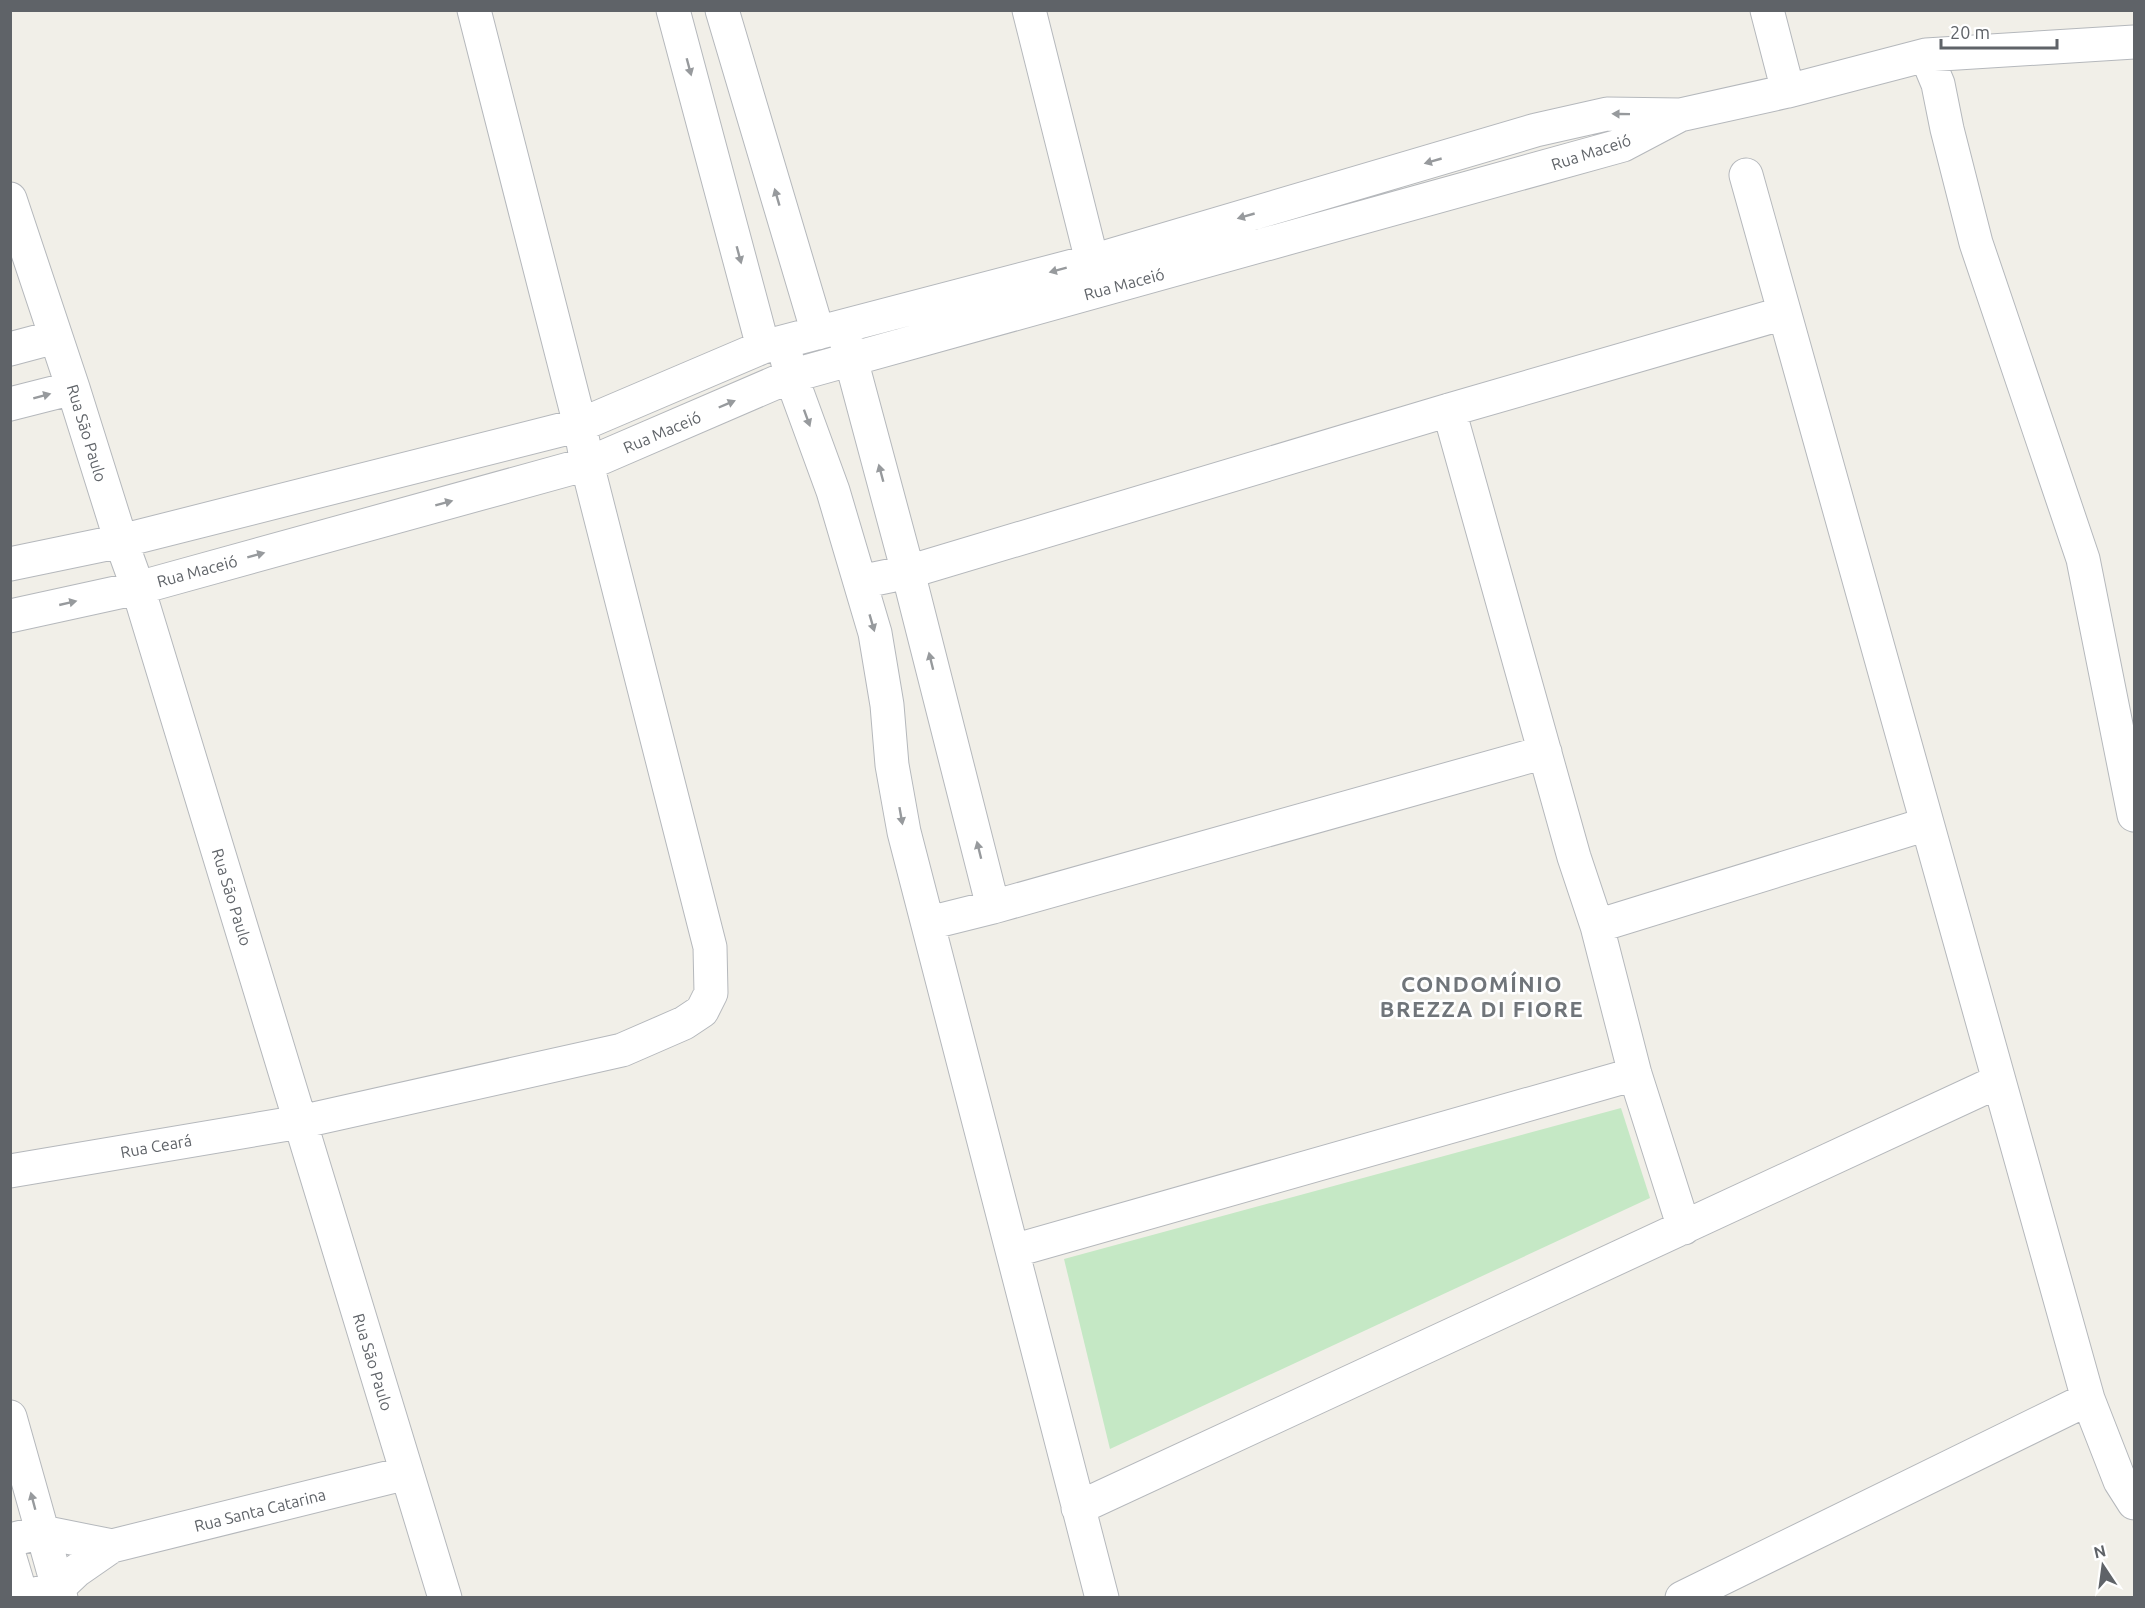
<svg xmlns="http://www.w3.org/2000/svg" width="2145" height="1608" font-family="Ubuntu,sans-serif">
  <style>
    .green { fill: #c5e8c5 }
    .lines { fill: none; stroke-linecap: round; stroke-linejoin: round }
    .street-casing { stroke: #b5b8bc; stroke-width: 35 }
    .street { stroke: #fff; stroke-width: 33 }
    .oneway { fill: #979a9d }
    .labels { text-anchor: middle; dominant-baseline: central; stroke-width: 5; stroke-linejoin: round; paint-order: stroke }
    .street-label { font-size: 16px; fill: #5f6368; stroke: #fff }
    .district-label { font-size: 22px; font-weight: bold; letter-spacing: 1.5px; fill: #70757a; stroke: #fff }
  </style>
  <rect width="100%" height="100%" fill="#f1efe8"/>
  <!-- green -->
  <path class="green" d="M1621 1108 1650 1198 1110 1449 1064 1259Z"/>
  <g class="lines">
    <defs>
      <path id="street" d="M673 10 763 347
        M722 10 818 333
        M1029 10 1092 261 1096 282
        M1767 10 1788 91
        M1926 55 1938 84 1947 129 1976 243 2083 559 2134 815
        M1746 175 2088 1399 2120 1481 2134 1503
        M10 199 73 388 121 541 138 588 445 1598
        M845 337 908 572 993 907
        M10 349 55 337
        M786 355 791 376 833 491 875 633 887 705 892 765 904 832 1102 1598
        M10 404 73 388
        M1449 410 1574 857 1597 926 1635 1074 1684 1228
        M10 564 121 541 580 425 763 347 1092 261 1536 130 1607 114 1680 115 1788 91 1926 55 2134 42
        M860 582 908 572 1449 410 1784 313
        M10 616 138 588 587 464 791 376 1623 145 1678 116
        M929 923 993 907 1545 752
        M1597 926 1927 824
        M10 1171 300 1122 622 1050 684 1023 702 1011 711 993 710 947 587 464 580 425 474 10
        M1013 1251 1635 1074
        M10 1417 61 1598
        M1078 1508 1999 1081
        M10 1540 42 1532 112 1546
        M10 1558 22 1598
        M21 1598 58 1588 76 1571 112 1546 407 1473
        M1682 1598 2088 1399"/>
    </defs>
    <!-- street casing -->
    <use href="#street" class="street-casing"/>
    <!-- street -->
    <use href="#street" class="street"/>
  </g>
  <!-- one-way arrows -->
  <defs><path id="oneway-solid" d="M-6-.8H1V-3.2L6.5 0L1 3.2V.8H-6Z" transform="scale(1.5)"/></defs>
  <g class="oneway">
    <use href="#oneway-solid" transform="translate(689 67) rotate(75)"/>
    <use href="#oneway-solid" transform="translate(1621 114) rotate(-179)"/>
    <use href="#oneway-solid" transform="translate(1433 161) rotate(164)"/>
    <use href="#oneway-solid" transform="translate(777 197) rotate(-106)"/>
    <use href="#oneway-solid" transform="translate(1246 216) rotate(164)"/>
    <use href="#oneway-solid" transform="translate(739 255) rotate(75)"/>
    <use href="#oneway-solid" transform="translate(1058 270) rotate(165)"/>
    <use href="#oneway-solid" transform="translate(42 396) rotate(-15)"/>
    <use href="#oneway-solid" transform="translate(727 404) rotate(-23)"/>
    <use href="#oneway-solid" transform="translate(807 418) rotate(70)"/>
    <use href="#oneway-solid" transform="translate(881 473) rotate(-105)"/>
    <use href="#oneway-solid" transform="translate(444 503) rotate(-15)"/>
    <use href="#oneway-solid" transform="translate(256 555) rotate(-15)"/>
    <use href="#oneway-solid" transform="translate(68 603) rotate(-13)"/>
    <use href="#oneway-solid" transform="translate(872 623) rotate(74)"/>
    <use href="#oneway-solid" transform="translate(931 661) rotate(-104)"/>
    <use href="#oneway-solid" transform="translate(901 816) rotate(80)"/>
    <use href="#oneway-solid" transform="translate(979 850) rotate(-104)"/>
    <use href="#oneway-solid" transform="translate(33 1501) rotate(-105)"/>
  </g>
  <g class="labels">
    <!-- street labels -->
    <g class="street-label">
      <text transform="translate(1591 152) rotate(-18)">Rua Maceió</text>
      <text transform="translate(1124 284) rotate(-15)">Rua Maceió</text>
      <text transform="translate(662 432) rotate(-23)">Rua Maceió</text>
      <text transform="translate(87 433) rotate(73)">Rua São Paulo</text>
      <text transform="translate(197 571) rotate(-15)">Rua Maceió</text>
      <text transform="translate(232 897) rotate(73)">Rua São Paulo</text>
      <text transform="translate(156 1146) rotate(-10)">Rua Ceará</text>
      <text transform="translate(373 1362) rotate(73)">Rua São Paulo</text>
      <text transform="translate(260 1510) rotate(-14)">Rua Santa Catarina</text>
    </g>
    <!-- district labels -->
    <g class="district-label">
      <text x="1482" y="983">CONDOMÍNIO<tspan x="1482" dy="25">BREZZA DI FIORE</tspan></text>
    </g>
  </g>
  <!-- border -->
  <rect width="2145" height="1608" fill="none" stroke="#5f6368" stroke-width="24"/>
  <!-- north arrow -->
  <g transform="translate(2103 1566) rotate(347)" stroke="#ffffff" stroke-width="4.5" paint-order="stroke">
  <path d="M0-4.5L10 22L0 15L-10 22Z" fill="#5f6368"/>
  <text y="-9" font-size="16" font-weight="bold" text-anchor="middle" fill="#5f6368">N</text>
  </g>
  <!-- scale -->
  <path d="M1941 39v9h116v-9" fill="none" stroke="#5f6368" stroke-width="3"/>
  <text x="1950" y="39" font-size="18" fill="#5f6368" stroke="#ffffff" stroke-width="4.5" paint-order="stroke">20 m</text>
</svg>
